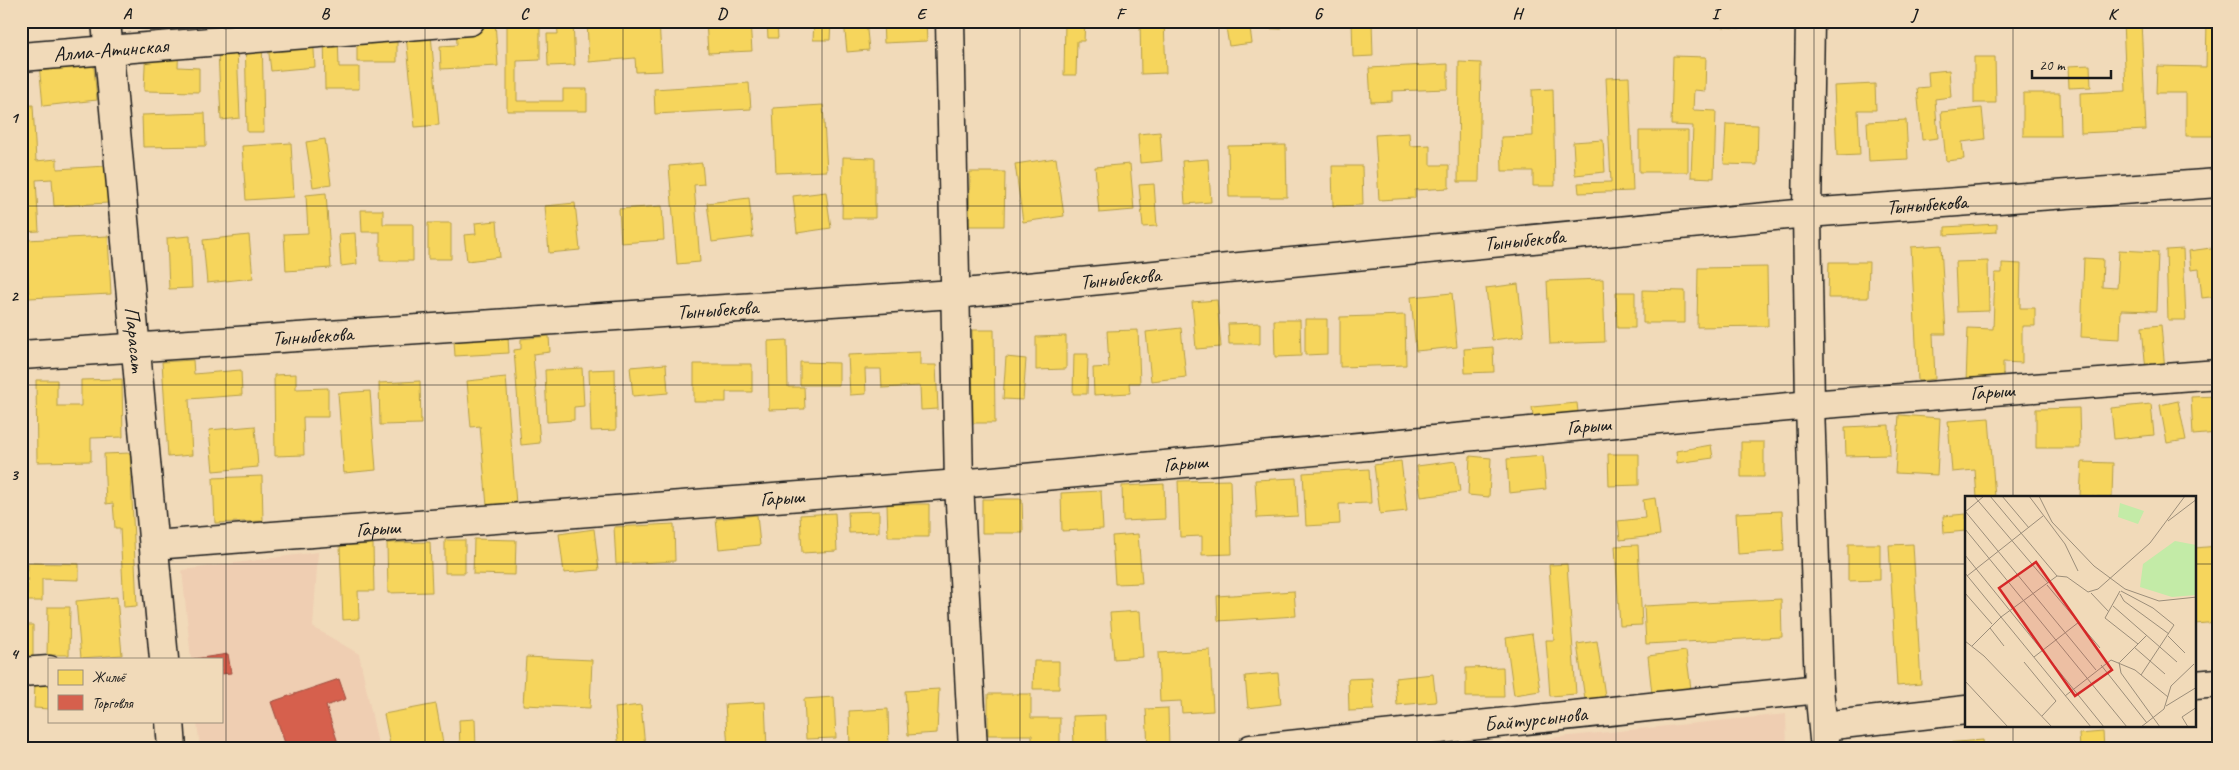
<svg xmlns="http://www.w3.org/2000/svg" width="2239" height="770" font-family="Caveat,sans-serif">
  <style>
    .built { fill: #efceb2 }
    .homes { fill: #f6d55c; stroke: #b59e49 }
    .shops { fill: #d6604d; stroke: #9e4c3e }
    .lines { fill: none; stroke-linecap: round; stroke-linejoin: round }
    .minor-casing { stroke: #1c1c1c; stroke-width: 31 }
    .major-casing { stroke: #1c1c1c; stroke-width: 31 }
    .minor { stroke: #f1dab9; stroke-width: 28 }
    .major { stroke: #f1dab9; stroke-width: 28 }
    .grid { fill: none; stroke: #1c1c1c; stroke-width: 1; stroke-opacity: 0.55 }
    .labels { text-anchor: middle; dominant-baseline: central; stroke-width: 5; stroke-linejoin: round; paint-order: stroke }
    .street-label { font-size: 21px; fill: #1c1c1c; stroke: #f1dab9 }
    .inset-road { fill: none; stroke: #9c8e7a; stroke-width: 1 }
    .view { fill: #d62828; fill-opacity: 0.15; stroke: #d62828; stroke-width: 2.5 }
    .inset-edge { fill: none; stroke: #1c1c1c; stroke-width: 2.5 }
    .neatline { fill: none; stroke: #1c1c1c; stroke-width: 2 }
    .grid-label { font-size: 16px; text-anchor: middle; font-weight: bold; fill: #1c1c1c }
  </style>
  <rect width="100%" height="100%" fill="#f1dab9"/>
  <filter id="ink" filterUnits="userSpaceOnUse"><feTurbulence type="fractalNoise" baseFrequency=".02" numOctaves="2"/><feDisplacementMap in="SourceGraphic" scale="10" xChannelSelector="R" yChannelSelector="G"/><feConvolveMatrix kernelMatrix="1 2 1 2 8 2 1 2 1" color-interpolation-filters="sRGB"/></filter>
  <g filter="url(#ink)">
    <!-- built -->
    <path class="built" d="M318 552 313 627 359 654 379 749H200L197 721H221V659H191L182 570Z
      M1786 714 1787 749H1442Z"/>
    <!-- homes -->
    <path class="homes" d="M495 21 498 66 441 69 440 46 457 45 456 22Z
      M507 21H540V60L517 61V101H563V89H587V111H507Z
      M557 21H573L575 65 548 66 547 34H558Z
      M587 21H659L662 71 636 72 635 58 589 62Z
      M706 21H750L752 51 708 53Z
      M767 21H801V22L777 23 778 38H768Z
      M814 21H831L830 40H813Z
      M844 21H866L869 50 847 52Z
      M883 21H926L927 41 884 43Z
      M1065 21H1085L1084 41H1077L1076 75H1064Z
      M1140 21H1164L1166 73 1141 74Z
      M1225 21H1249L1252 43 1229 46Z
      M1252 21H1281V29L1252 28Z
      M1352 21H1372L1373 56 1353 57Z
      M1696 21H1741L1740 28 1696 25Z
      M2123 21H2141L2146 130 2081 133 2080 93 2126 91Z
      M2207 21H2218V136H2186V93H2156L2157 66 2206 67Z
      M430 23 439 125 415 127 405 25Z
      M357 25H397V62H357Z
      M236 26 240 118 221 120 217 27Z
      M245 31H262L264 132H247Z
      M324 32H338L339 67H359V89H325Z
      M313 33 315 67 271 71 267 37Z
      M146 42 179 43 178 67 199 68V92L144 91Z
      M92 48 97 100 43 106 38 53Z
      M1673 56 1706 57 1705 91 1694 90 1693 110 1716 111 1714 178 1691 177 1693 126 1671 125Z
      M1974 57H1995L1996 103H1974Z
      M1459 62 1481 63 1479 182H1458Z
      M1448 64V89L1392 91V101L1371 102 1369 68Z
      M2090 65 2091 87 2069 88 2068 66Z
      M1949 70 1951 97 1935 99 1938 138 1922 140 1917 88 1929 87 1928 72Z
      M1629 77 1633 191 1579 193 1578 183 1611 182 1606 78Z
      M749 83 751 109 655 114 654 89Z
      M1875 84 1876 110H1858L1860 155 1837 156 1834 86Z
      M1553 89 1555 186H1533V171H1502L1501 137 1533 136 1532 90Z
      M2023 93H2060L2061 136H2023Z
      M33 105 36 161 57 159V169L106 166 108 203 54 206 52 179 36 180 39 231 22 232 21 106Z
      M823 105 827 171 776 173 773 108Z
      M1982 108 1985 139 1962 142 1964 159 1946 161 1941 112Z
      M205 113 206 146 143 147 142 115Z
      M1906 120 1908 159 1869 161 1867 122Z
      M1726 124 1758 125 1757 165 1724 164Z
      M1639 131H1688V172H1639Z
      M1160 132 1162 161 1140 163 1138 134Z
      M1409 133 1410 146 1430 145V165H1449V188L1415 190V198L1379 200 1375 135Z
      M325 139 331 184 313 187 306 142Z
      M1603 140 1605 172 1575 175 1573 142Z
      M291 143 294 197 246 200 242 146Z
      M1286 145 1287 197H1229L1228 146Z
      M843 157 875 158V218H842Z
      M1056 158 1064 216 1023 222 1015 164Z
      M1208 159 1211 202 1185 204 1182 161Z
      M702 163 704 184 694 185 700 262 677 264 669 166Z
      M1130 164 1134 210 1099 213 1095 167Z
      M1332 166H1362L1363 205 1333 206Z
      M970 172H1005L1004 226H969Z
      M1154 184 1157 226 1143 227 1139 185Z
      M826 192 831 228 797 233 793 196Z
      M326 193 331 268 286 271 284 234 308 233 306 195Z
      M749 198 753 237 712 242 707 203Z
      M575 203 580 250 549 253 545 206Z
      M662 206 664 240 621 243 619 209Z
      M361 210H383V224H413V261H380V232H362Z
      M497 221 500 257 467 261 464 235 476 234 475 223Z
      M428 223H451V259H428Z
      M1997 224V232L1945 235V227Z
      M355 233 357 264 341 266 339 234Z
      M249 235 253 278 207 283 203 240Z
      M108 236 111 294 29 298 26 240Z
      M190 236 192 288 169 289 167 238Z
      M1941 245 1946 334H1933L1935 379 1918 381 1911 247Z
      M2218 247V296L2202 298 2199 269 2191 270 2189 251Z
      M2183 249 2186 320H2168L2166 250Z
      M2119 250 2158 252 2156 311 2121 310 2120 339 2081 337 2084 258 2103 259 2102 287 2117 288Z
      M1988 261 1989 311 1957 312 1955 262Z
      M1829 262H1869L1868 298H1828Z
      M2002 263 2021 264 2020 308H2035V326H2022V363L2003 362V384L1966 383 1968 328 1993 329 1995 273H2002Z
      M1767 267 1768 326 1697 327 1698 268Z
      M1603 279 1605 342 1550 344 1547 281Z
      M1518 284 1524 336 1492 340 1486 288Z
      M1643 290 1685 291V323H1643Z
      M1616 292H1635V328H1617Z
      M1452 293 1457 347 1416 351 1411 297Z
      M1217 300 1221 347 1196 349 1192 302Z
      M1405 315 1406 365 1340 367V317Z
      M1305 319H1327V354L1305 355Z
      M1274 320H1300L1301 356 1275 357Z
      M1260 323V344H1229L1228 324Z
      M2161 325 2165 370 2146 371 2142 327Z
      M1181 328 1186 377 1151 381 1146 332Z
      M972 330H994L995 423H973Z
      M1138 330 1140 383H1129L1130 393 1094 395 1093 368 1109 367 1107 331Z
      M549 336 550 352 533 354 540 443 521 445 514 350 521 349V339Z
      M1066 336V369L1036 370V337Z
      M508 338 509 353 455 356 454 341Z
      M787 340 788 387H804L805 409 769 410 768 341Z
      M1493 347 1494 372 1465 373 1464 349Z
      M920 352V365H936L938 409 921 410 920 386 882 388 881 369H865L866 394 850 395 848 355Z
      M1074 354H1088L1087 394H1073Z
      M1006 357 1026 359 1023 400 1003 399Z
      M193 360 194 374 241 370 242 395 189 399 192 455 168 457 162 362Z
      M800 362 839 363V385H800Z
      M666 364 668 393 633 396 630 367Z
      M694 364H752V392H726V402H694Z
      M582 368 584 406 574 407V420L547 422 545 370Z
      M615 369 616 430 591 431 589 370Z
      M296 374V389L328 388V417H303L304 455 275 456 274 375Z
      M506 377 516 504 487 506 480 426 471 427 467 381Z
      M122 379 123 437 91 438V461L37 462 36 380H57V406H81V380Z
      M420 381 421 424 380 425 379 383Z
      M370 391 376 470 344 473 338 393Z
      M2218 396V433L2193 435 2191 397Z
      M2178 401 2186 440 2167 443 2160 405Z
      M1577 403 1579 420 1534 425 1532 407Z
      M2151 404 2154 435 2114 439 2111 408Z
      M2079 408 2080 448H2036V409Z
      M1899 415 1940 418 1937 475 1895 473Z
      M1989 418 1995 498H1977L1975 470 1952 472 1948 421Z
      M1889 425 1890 455 1846 456 1845 427Z
      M255 426 258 467 213 471 209 430Z
      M1741 442H1764V477H1741Z
      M1711 445 1713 458 1677 463 1676 451Z
      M130 453 137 606 124 607 120 528H115L113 503 106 504 104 454Z
      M1608 454H1639V485L1609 486Z
      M1470 456 1491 458 1489 497 1468 495Z
      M1543 456 1546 489 1509 493 1507 459Z
      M1401 461 1407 511 1380 514 1374 465Z
      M1456 461 1460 492 1421 497 1417 466Z
      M2082 462 2113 463 2112 497 2080 496Z
      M1369 469 1371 503 1339 504 1340 524 1306 526 1303 473Z
      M262 476 263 521 215 523 213 478Z
      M1296 478 1298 516 1257 518 1255 480Z
      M1230 480 1232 554 1202 555V536L1180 537 1178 481Z
      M1164 484 1165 519 1123 521 1122 486Z
      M1101 491 1103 529 1062 531 1061 493Z
      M1655 498 1660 535 1620 540 1618 521 1645 518 1643 500Z
      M982 499H1022L1023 533H982Z
      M887 504H929V537H888Z
      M879 511V532L849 533 848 512Z
      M1782 511 1784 551 1738 554 1736 513Z
      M835 513 837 551 802 553 800 515Z
      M1966 514V531L1944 533 1943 516Z
      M757 515 760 545 719 549 716 519Z
      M674 524 675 561 616 564 614 527Z
      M594 529 599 570 564 573 559 534Z
      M1138 534 1142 583 1115 584 1112 536Z
      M474 539 516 540 515 575 473 574Z
      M445 540H465V573H445Z
      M430 542 432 592 388 593 387 543Z
      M373 544 374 591H358L359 619 343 620 340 546Z
      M1848 544H1880V580L1848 581Z
      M1913 544 1921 684 1897 686 1889 545Z
      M1638 545 1642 625 1620 626 1615 546Z
      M2218 546V622L2195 624V548Z
      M28 563 79 564V580L42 579V601H27Z
      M1567 564 1576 694 1550 696 1546 640H1554L1549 565Z
      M1294 591 1296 616 1218 621 1217 596Z
      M117 597 122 655 81 658 76 601Z
      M1781 599 1782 637 1646 644 1644 606Z
      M48 607H70L69 655H47Z
      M1140 611 1143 657 1114 659 1110 613Z
      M21 625H33V658H21Z
      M1532 634 1540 691 1514 695 1506 638Z
      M1597 641 1606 703 1586 706 1577 644Z
      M1210 650 1213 711 1182 713 1181 701 1160 702 1158 653Z
      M1686 651 1691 689 1652 694 1648 656Z
      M526 657 592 660 590 708 523 705Z
      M1034 661H1059V689H1033Z
      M1503 667 1504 697H1466V668Z
      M1278 673 1281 704 1248 708 1245 676Z
      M1433 674 1436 702 1397 705 1395 678Z
      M1372 678 1374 710 1349 711 1348 679Z
      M35 684 49 685V709L34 708Z
      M939 689 937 733 908 735 905 691Z
      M988 694H1031V718H1060V749H1032V735H988Z
      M834 697 836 738 806 739 804 699Z
      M765 702 767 749H728L725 704Z
      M436 704 444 749H391L384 714Z
      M641 705 645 747 619 749 615 708Z
      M1168 708 1169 748 1148 749 1146 709Z
      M888 709 889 749H850L849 711Z
      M1105 715 1106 746 1074 747 1073 716Z
      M2218 718V749H2214L2212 719Z
      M475 719 476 749H460L459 720Z
      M2103 732 2104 749H2080L2079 734Z
      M1983 740 1984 749H1945V743Z
      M2182 742V749H2135L2134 744Z
      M2052 744 2053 749H2014Z"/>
    <!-- shops -->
    <path class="shops" d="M228 654 231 673 221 674V659H194Z
      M339 679 346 699 326 706 340 749H287L271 702Z"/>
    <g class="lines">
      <defs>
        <g id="minor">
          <path id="s1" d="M106 21 164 659"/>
          <path d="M950 21 959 484 973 749"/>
          <path id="s2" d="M21 57 470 21"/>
          <path id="s3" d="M21 355 954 294 1807 213 2218 183"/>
          <path id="s4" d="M154 545 959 484 1810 405 2218 374"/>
          <path d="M21 672 49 670"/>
          <path d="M2195 685 2218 683"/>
          <path d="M170 721 172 749"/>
          <path d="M1824 726 1966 710"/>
          <path id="s5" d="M1251 749 1819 689"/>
        </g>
        <path id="major" d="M1810 21 1807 213 1810 405 1819 689 1825 749"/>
      </defs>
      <!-- minor casing -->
      <use href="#minor" class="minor-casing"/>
      <!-- major casing -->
      <use href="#major" class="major-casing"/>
      <!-- minor -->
      <use href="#minor" class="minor"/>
      <!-- major -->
      <use href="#major" class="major"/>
    </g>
  </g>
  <!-- grid -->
  <path class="grid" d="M226 21V749M425 21V749M623 21V749M822 21V749M1020 21V749M1219 21V749M1417 21V749M1616 21V749M1814 21V749M2013 21V498M21 206H2218M21 385H2218M21 564H1966M2195 564H2218M2013 726V749"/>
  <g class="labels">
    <!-- street labels -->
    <g class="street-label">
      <text stroke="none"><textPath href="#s2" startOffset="90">Алма-Атинская</textPath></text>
      <text stroke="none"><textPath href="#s3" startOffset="1912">Тыныбекова</textPath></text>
      <text stroke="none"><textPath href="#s3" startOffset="1508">Тыныбекова</textPath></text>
      <text stroke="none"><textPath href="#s3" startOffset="1102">Тыныбекова</textPath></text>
      <text stroke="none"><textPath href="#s3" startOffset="698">Тыныбекова</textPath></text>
      <text stroke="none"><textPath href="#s3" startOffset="292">Тыныбекова</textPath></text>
      <text stroke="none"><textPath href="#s1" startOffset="320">Парасат</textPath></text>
      <text stroke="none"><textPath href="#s4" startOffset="1845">Гарыш</textPath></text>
      <text stroke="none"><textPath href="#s4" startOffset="1440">Гарыш</textPath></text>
      <text stroke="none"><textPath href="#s4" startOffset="1035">Гарыш</textPath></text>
      <text stroke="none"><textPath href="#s4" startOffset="630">Гарыш</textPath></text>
      <text stroke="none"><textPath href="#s4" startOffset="225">Гарыш</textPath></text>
      <text stroke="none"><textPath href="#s5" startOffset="286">Байтурсынова</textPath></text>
    </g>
  </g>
  <!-- overview -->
  <g transform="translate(1965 496)">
    <rect width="231" height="231" fill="#f1dab9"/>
    <path d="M155 7 179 15 173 28 153 21ZM210 45 231 49V99L207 101 175 91 178 68Z" fill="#c3eba7"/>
    <path class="inset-road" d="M9 0 83 87M25 0 92 80M37 0 64 32M64 0 100 48 113 75M74 0 87 26 129 70 160 93 194 105 232 101M0 15 131 174M0 16 19 0M203 25 232 3M0 33 162 231M0 59 139 231M0 77 126 231M2 80 78 20M82 89 135 152M155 95 140 122 173 148M156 95 188 112 209 129 176 179M0 97 27 128M126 97 144 116M155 98 159 105 204 138M148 110 212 166M25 132 39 150M203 140 220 157M0 145 19 160 87 231M7 150 36 121 92 80 102 81 123 96 133 93 185 47 220 0M169 151 200 178M69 161 114 126M59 166 91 205 77 220M154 166 156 177 195 231M155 166 182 139M136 169 182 227M0 185 43 231M100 200 146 164 170 174 203 201M201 210 232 191M176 231 199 213 206 190 229 168M223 231 217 221 232 211"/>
    <path class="view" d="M71 66 147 174 110 200 34 92Z"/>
    <rect width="231" height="231" class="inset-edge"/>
  </g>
  <!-- margin -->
  <rect width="2239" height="770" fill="none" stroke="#f1dab9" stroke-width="55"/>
  <!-- legend -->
  <rect x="48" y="658" width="175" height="65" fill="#f1dab9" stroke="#9c8e7a"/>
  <rect x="58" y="670" width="25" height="15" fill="#f6d55c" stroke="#9c8e7a"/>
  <text x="92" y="682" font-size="15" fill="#1c1c1c">Жильё</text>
  <rect x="58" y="695" width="25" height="15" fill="#d6604d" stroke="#9c8e7a"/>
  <text x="92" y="708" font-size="15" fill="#1c1c1c">Торговля</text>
  <!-- scale -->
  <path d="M2032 70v8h79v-8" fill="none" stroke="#1c1c1c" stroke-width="2.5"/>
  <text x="2039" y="70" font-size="15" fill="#1c1c1c" stroke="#f1dab9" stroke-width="4" paint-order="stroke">20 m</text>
  <rect x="28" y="28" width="2184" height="714" class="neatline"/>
  <g class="grid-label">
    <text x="127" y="19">A</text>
    <text x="325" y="19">B</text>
    <text x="524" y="19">C</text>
    <text x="722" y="19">D</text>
    <text x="921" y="19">E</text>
    <text x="1120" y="19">F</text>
    <text x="1318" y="19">G</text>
    <text x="1517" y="19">H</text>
    <text x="1715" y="19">I</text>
    <text x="1914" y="19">J</text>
    <text x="2112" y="19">K</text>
    <text x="14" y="123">1</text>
    <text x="14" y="301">2</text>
    <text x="14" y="480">3</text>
    <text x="14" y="659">4</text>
  </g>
</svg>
